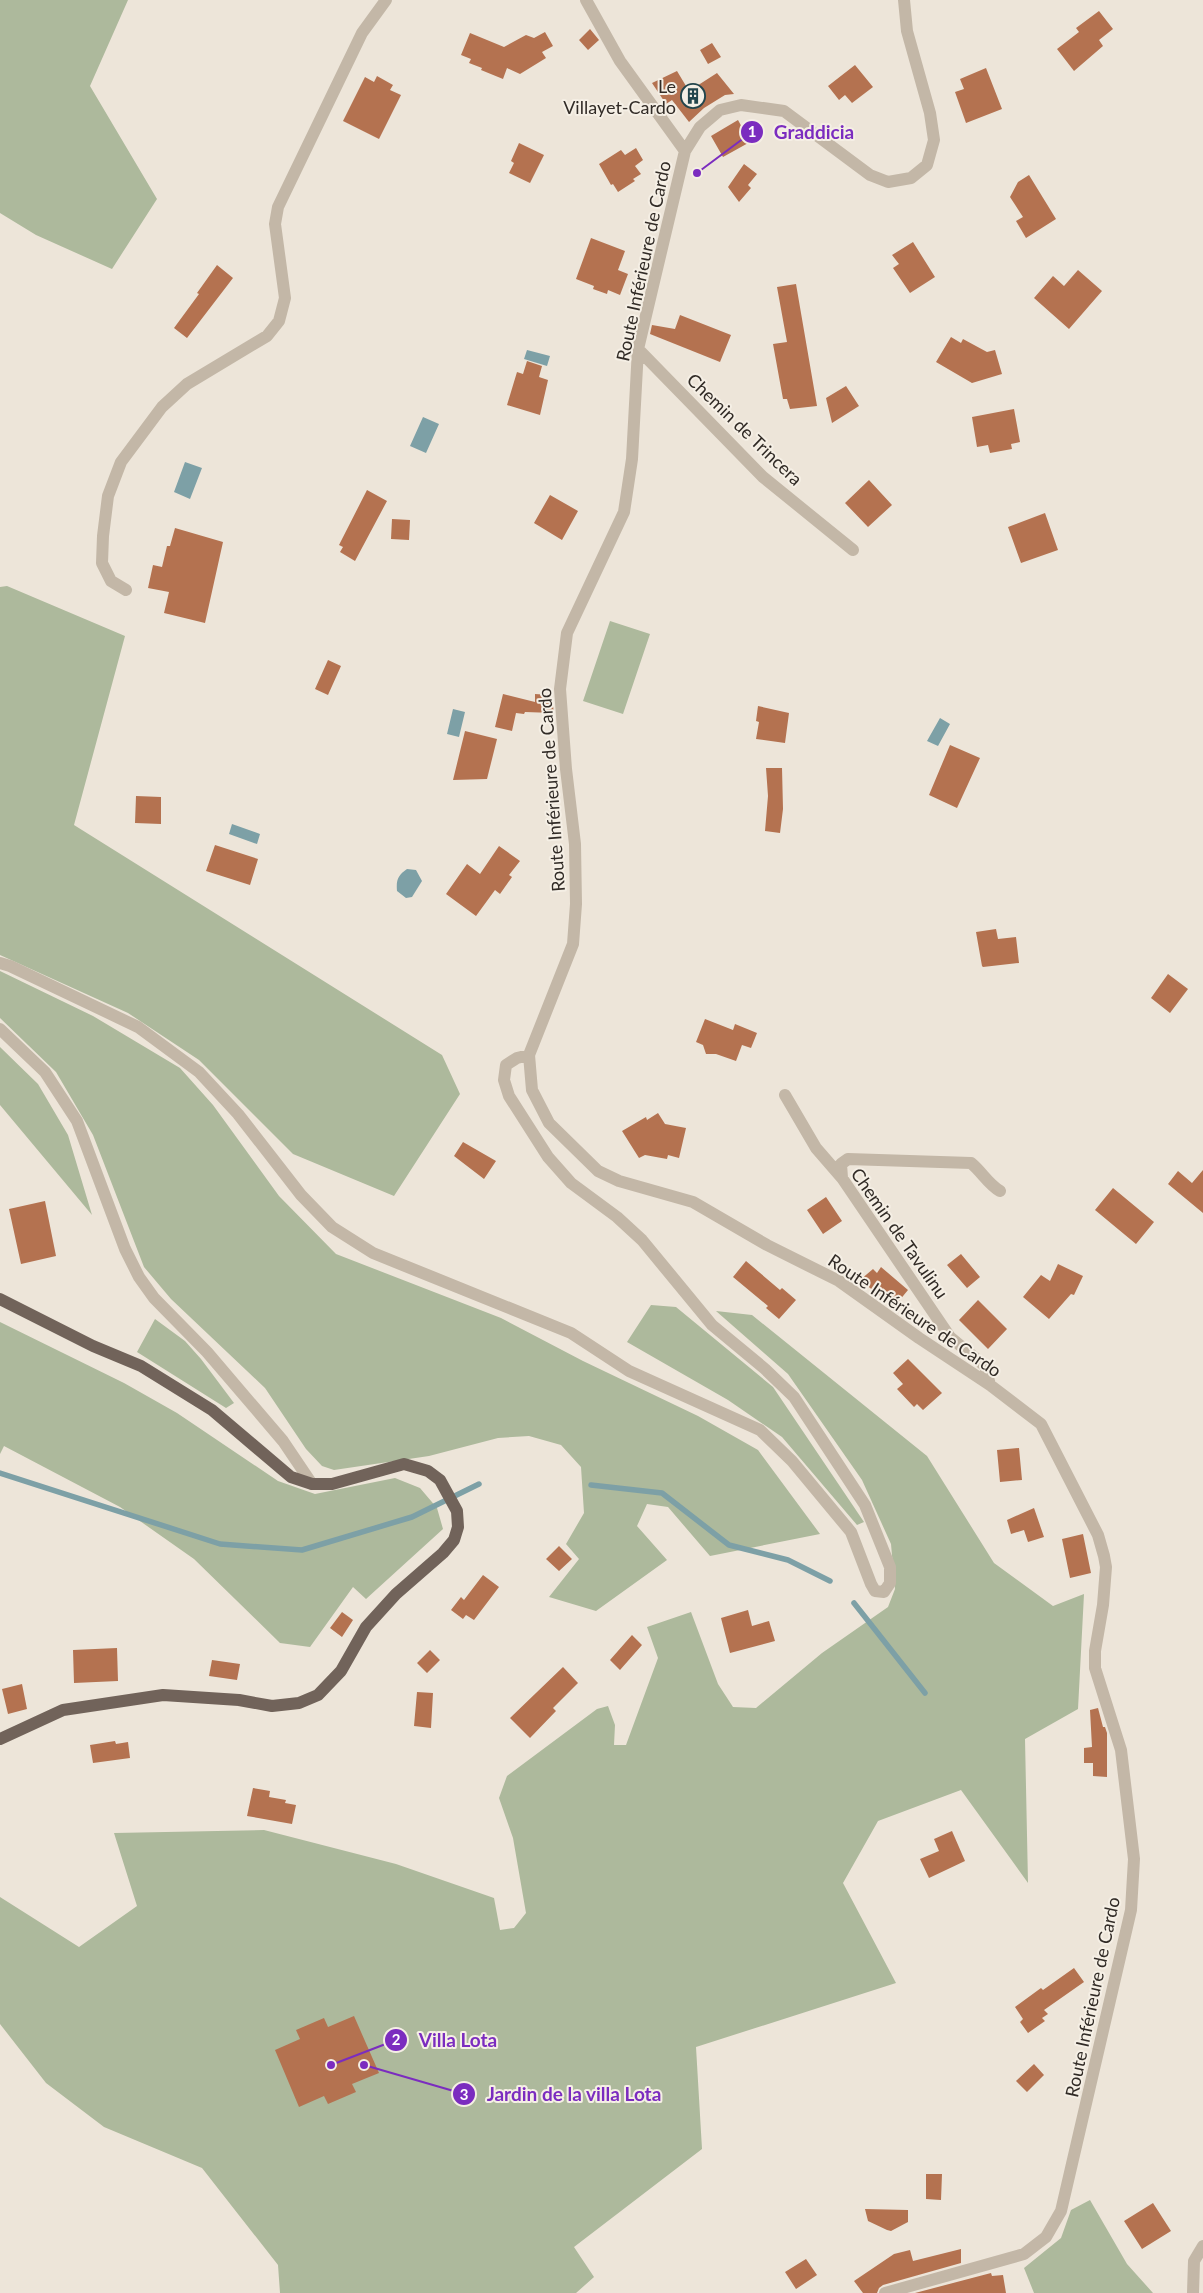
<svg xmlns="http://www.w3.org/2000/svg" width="1203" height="2293" font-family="Lato,sans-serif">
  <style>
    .green { fill: #adb99c }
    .water { fill: #7da0a6 }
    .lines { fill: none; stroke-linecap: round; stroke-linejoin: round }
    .stream { stroke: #7da0a6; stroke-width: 5.5 }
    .building { fill: #b47250 }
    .minor { stroke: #c3b7a7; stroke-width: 12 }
    .major { stroke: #71635a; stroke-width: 12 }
    .labels { text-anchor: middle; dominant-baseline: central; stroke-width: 4; stroke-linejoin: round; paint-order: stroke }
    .poi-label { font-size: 18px; fill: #312b26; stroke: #f5efe5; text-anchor: end }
    .street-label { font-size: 18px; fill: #312b26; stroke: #f5efe5 }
    .leader { fill: none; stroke: #7b2cbf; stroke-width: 2 }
    .callout-dot { fill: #7b2cbf; stroke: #f5efe5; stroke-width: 2 }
    .mark-label { font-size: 15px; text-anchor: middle; font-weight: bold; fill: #fff }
    .callout-label { font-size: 19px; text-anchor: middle; font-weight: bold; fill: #7b2cbf; stroke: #f5efe5; stroke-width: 4; stroke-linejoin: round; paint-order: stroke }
  </style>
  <rect width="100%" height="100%" fill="#ede5d9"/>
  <!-- green -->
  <path class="green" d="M0 0H128L90 86 157 199 112 269 36 235 0 213Z
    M7 586 125 636 74 825 442 1055 460 1094 394 1196 293 1154 199 1060 128 1013 0 955V587Z
    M610 621 650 634 623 714 583 701Z
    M0 971 93 1016 180 1068 213 1105 279 1196 336 1254 501 1318 583 1361 698 1416 758 1450 820 1534 710 1556 668 1507 647 1504 637 1526 667 1560 596 1611 549 1597 579 1559 566 1544 584 1513 581 1467 561 1445 529 1436 498 1438 429 1456 334 1470 322 1466 306 1449 265 1388 171 1299 144 1267 93 1135 56 1072 0 1018Z
    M0 1047 38 1084 68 1135 92 1215 0 1105Z
    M651 1305 676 1307 773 1387 864 1522 857 1525 782 1437 728 1400 627 1342Z
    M716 1311 752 1315 927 1456 994 1563 1053 1606 1084 1594 1078 1709 1025 1739 1028 1883 961 1790 878 1821 843 1883 896 1983 696 2047 702 2149 574 2247 594 2277 576 2293H280L278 2265 202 2168 104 2127 46 2083 0 2024V1897L79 1947 137 1906 114 1833 264 1830 396 1864 494 1898 500 1930 514 1928 526 1913 513 1838 499 1798 507 1776 597 1709 608 1706 615 1725 614 1745H626L658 1658 647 1627 691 1612 718 1684 733 1707 756 1708 822 1653 888 1607 895 1589 891 1544 862 1480 788 1374Z
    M155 1319 185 1341 201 1359 234 1403 226 1408 137 1352Z
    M0 1322 124 1383 177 1413 278 1481 315 1494 395 1478 420 1488 437 1508 443 1529 366 1599 353 1587 310 1647 280 1643 194 1559 120 1507 4 1446 0 1454Z
    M1090 2200 1127 2264 1153 2293H1034L1024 2268 1061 2238 1071 2210Z"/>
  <!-- water -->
  <path class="water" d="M527 350 550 356 547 366 524 359Z
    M423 417 439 424 426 453 410 446Z
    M185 462 202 468 190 499 174 492Z
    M453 709 465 712 459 737 447 734Z
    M940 718 950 724 938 746 927 741Z
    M232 824 260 834 257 844 229 834Z
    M407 869 416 870 422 881 412 897 406 898 397 891C396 880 398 875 407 869Z"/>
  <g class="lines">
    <!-- stream -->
    <path class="stream" d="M0 1473 220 1544 302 1550 412 1517 479 1484
      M591 1485 662 1493 729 1545 788 1560 830 1581
      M854 1603 925 1693"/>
  </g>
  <!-- building -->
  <path class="building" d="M1099 11 1113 29 1099 40 1103 46 1074 71 1057 49 1079 32 1076 28Z
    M590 29 599 40 588 50 579 40Z
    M545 32 553 46 542 52 546 58 520 74 507 68 503 79 481 70 482 68 469 63 471 59 461 55 470 33 504 47 526 35 534 38Z
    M712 43 721 57 708 64 700 50Z
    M855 65 873 87 852 103 845 95 839 100 828 86Z
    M986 68 1002 109 966 123 955 92 964 89 960 79Z
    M677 71 689 91 717 73 734 94 725 95 704 108 689 122 672 100 666 104 652 83Z
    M377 76 393 85 390 90 401 95 379 139 343 121 365 77 374 82Z
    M738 120 750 142 723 157 711 136Z
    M519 143 544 155 530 183 509 173 514 163 511 161Z
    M636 148 643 160 635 166 641 174 633 179 635 181 618 192 613 184 611 185 599 164 621 150 625 155Z
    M744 164 757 174 748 185 751 188 739 202 728 187Z
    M1029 175 1056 219 1026 238 1016 221 1023 217 1010 197 1018 182Z
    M591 238 625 251 618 270 628 274 620 295 608 290 607 294 593 289 594 286 576 279Z
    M913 242 935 277 910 293 893 268 899 264 892 255Z
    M217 265 233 278 187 338 174 328 199 294 197 293Z
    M1078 270 1102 291 1069 329 1034 298 1053 276 1064 286Z
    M796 284 817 406 790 409 787 399H783L773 344 787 342 777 287Z
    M680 315 731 335 720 362 650 334 652 325 675 329Z
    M951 337 961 343 963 339 987 352 995 350 1002 374 972 383 936 362Z
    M527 361 542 366 539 377 548 380 540 415 507 405 517 372 523 374Z
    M846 386 859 406 832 423 826 398Z
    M1014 409 1020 442 1011 444 1012 449 990 453 988 445 977 447 972 417Z
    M869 480 892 505 868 527 845 503Z
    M367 490 387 501 355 561 340 552 343 547 339 545Z
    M550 495 578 511 562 540 534 523Z
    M1045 513 1058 550 1021 563 1008 527Z
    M392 519 410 520 409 540 391 539Z
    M175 528 223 542 205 623 164 613 169 592 148 588 153 565 162 567 167 546H170Z
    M328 660 341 666 328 695 315 689Z
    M503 694 535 702V694L550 695V705L553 706 554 713 525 712 524 714 516 713 512 731 495 727Z
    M758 706 789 713 785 743 756 739 759 722 756 721Z
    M465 731 497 739 487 779 453 780Z
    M950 745 980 758 957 808 929 795Z
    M766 768H782L783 809 780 833 765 831 768 796Z
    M136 796 161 797V824L135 823Z
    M215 845 258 859 250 885 206 871Z
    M499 846 520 861 509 875 512 877 500 894 495 890 476 916 446 894 467 864 480 874Z
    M996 929 998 939 1016 937 1019 963 983 967 982 966 976 932Z
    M1168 974 1188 989 1170 1013 1151 998Z
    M705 1019 733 1030 735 1024 757 1033 751 1048 742 1045 736 1061 716 1054H706L703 1045 696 1042Z
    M658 1113 665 1124 686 1128 679 1158 668 1155 667 1159 645 1155 639 1158 622 1131 646 1117 647 1120Z
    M463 1142 496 1161 484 1179 454 1156Z
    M1203 1170V1213L1168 1184 1178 1171 1192 1183Z
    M1113 1188 1154 1222 1136 1244 1095 1210Z
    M826 1197 842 1221 823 1234 807 1210Z
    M45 1201 56 1256 21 1264 9 1209Z
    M961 1254 980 1277 967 1288 947 1265Z
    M746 1261 780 1290 782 1288 796 1300 779 1319 766 1308 768 1306 733 1277Z
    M1058 1264 1083 1276 1074 1295 1071 1294 1049 1319 1023 1297 1041 1275 1050 1281Z
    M881 1267 908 1290 894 1307 860 1280 873 1269 877 1273Z
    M978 1300 1007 1329 988 1349 959 1320Z
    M908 1359 942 1393 923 1410 917 1404 914 1407 897 1389 903 1384 893 1373Z
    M1019 1448 1022 1480 1000 1482 997 1450Z
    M1034 1508 1044 1537 1028 1542 1024 1530 1011 1534 1007 1520Z
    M1083 1534 1091 1573 1070 1578 1062 1539Z
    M559 1546 572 1559 559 1571 546 1559Z
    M483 1575 499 1587 474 1620 466 1615 463 1619 451 1610 461 1597 464 1600Z
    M748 1610 752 1626 769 1621 775 1641 730 1653 721 1618Z
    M342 1612 353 1620 342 1637 330 1628Z
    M632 1635 642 1645 620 1670 610 1660Z
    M117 1648 118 1681 74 1683 73 1650Z
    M430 1650 440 1660 427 1673 417 1663Z
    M212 1660 240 1664 237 1680 209 1676Z
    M563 1667 578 1683 553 1708 556 1711 530 1738 510 1718Z
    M22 1684 27 1709 8 1714 2 1689Z
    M417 1692 433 1693 431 1728 414 1726Z
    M1098 1708 1103 1727H1105L1107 1733V1777L1093 1776V1763H1084V1748L1092 1747 1090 1710Z
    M115 1741 116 1744 128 1742 130 1758 93 1763 90 1745Z
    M253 1788 270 1791 269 1797 286 1800 285 1803 296 1805 292 1824 247 1816Z
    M952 1831 965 1861 929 1878 920 1859 939 1851 934 1839Z
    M1074 1968 1084 1982 1044 2010 1048 2014 1042 2018 1045 2021 1028 2033 1020 2022 1023 2019 1015 2007 1041 1988 1043 1990Z
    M354 2016 379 2073 352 2084 356 2092 328 2104 324 2096 299 2107 275 2050 300 2039 296 2030 324 2018 328 2027Z
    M1034 2064 1044 2075 1027 2092 1016 2081Z
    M926 2174H942L941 2200 926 2199Z
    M1153 2203 1171 2231 1142 2249 1124 2221Z
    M865 2209 908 2210V2222L891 2231 887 2230 868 2221Z
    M961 2249V2263L883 2285 879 2288 877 2293H863L854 2281 894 2254 910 2250 913 2261Z
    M806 2259 817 2275 796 2289 785 2272Z
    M991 2273 992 2276 1003 2275 1006 2293H915Z"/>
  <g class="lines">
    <!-- minor -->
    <path class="minor" d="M586 0 620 61 685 151
      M638 349 763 477 853 550
      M126 590 111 581 102 563 103 536 108 496 121 462 162 407 187 384 267 336 279 321 285 298 275 224 278 207 362 33 386 0
      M0 963 10 966 138 1027 199 1072 238 1114 301 1195 332 1227 373 1253 571 1333 629 1371 760 1430 792 1461 851 1532 871 1584 875 1591 884 1592 890 1583V1567L865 1505 794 1397 765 1369 712 1325 642 1240 617 1217 571 1183 548 1157 509 1096 504 1080 506 1065 517 1058 529 1055
      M0 1029 45 1072 77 1121 125 1249 139 1277 154 1298 207 1352 283 1441 312 1484
      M785 1095 816 1148 842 1178 950 1337 985 1366 990 1385
      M842 1178 841 1164 848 1159 971 1163C982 1172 988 1184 1000 1191
      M885 2293 1024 2254 1046 2237 1061 2211 1131 1910 1134 1859 1121 1750 1095 1668V1651L1103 1605 1106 1567 1104 1556 1098 1535 1041 1424 990 1385 919 1338 839 1281 767 1245 693 1202 619 1181 598 1171 549 1123 532 1090 529 1055 573 944 576 904 575 844 566 769 560 689 567 633 624 512 632 459 638 349 685 151 700 127 720 110 741 105 784 111 870 175 888 182 911 178 927 165 934 140 930 113 907 31 904 0
      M1193 2293 1194 2261 1203 2246"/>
    <!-- major -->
    <path class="major" d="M0 1299 93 1346 141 1366 212 1410 291 1477 312 1484H332L404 1464 428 1471 440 1480 457 1511 458 1527 454 1540 443 1553 396 1594 366 1627 341 1671 318 1695 299 1703 272 1706 239 1700 163 1695 63 1710 0 1739"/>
  </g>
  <!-- icons -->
  <defs>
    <symbol id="building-ring" viewBox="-11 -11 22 22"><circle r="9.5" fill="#f5efe5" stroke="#22454c" stroke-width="1.5"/><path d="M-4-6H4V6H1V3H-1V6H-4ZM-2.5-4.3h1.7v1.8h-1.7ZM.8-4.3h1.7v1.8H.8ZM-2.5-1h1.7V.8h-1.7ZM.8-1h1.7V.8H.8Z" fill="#22454c"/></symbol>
  </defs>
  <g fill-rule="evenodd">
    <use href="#building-ring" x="679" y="82" width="28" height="28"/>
  </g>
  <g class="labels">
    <!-- poi labels -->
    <g class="poi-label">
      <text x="676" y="86">Le<tspan x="676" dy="21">Villayet-Cardo</tspan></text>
    </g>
    <!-- street labels -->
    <g class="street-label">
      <text transform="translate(643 261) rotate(-78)">Route Inférieure de Cardo</text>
      <text transform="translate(745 429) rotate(44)">Chemin de Trincera</text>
      <text transform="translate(551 790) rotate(-94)">Route Inférieure de Cardo</text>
      <text transform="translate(900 1233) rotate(55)">Chemin de Tavulinu</text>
      <text transform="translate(915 1315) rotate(34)">Route Inférieure de Cardo</text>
      <text transform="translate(1092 1997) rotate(-78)">Route Inférieure de Cardo</text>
    </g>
  </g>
  <!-- callouts -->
  <path class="leader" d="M697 173L752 132M331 2065L396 2040M364 2065L464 2094"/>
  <g class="callout-dot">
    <circle cx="697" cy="173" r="5"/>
    <circle cx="331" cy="2065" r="5"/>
    <circle cx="364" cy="2065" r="5"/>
    <circle cx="752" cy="132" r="12"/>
    <circle cx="396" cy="2040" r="12"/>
    <circle cx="464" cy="2094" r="12"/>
  </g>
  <g class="mark-label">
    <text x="752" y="137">1</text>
    <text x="396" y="2045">2</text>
    <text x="464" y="2100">3</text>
  </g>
  <g class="callout-label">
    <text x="814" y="139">Graddicia</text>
    <text x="458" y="2047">Villa Lota</text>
    <text x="574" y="2101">Jardin de la villa Lota</text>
  </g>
</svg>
